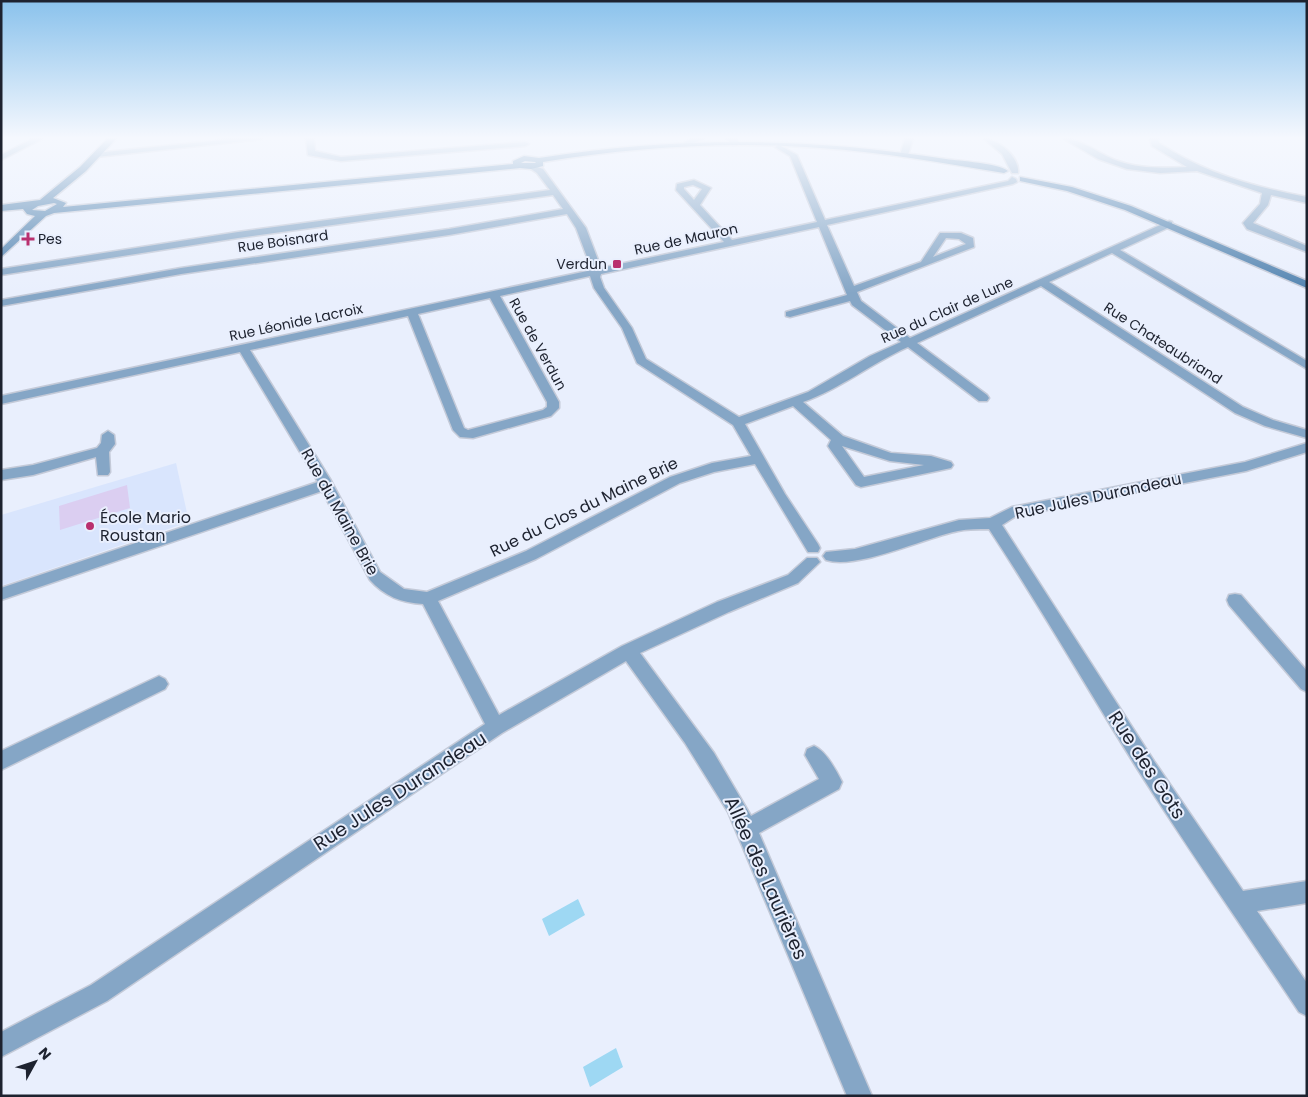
<svg xmlns="http://www.w3.org/2000/svg" width="1308" height="1097" font-family="Poppins,sans-serif">
  <style>
    .built { fill: #d9e5fd }
    .green { fill: #dbcef1 }
    .water { fill: #9ed8f3 }
    .lines { fill: none; stroke-linecap: round; stroke-linejoin: round }
    .street-casing { stroke: #c4cad8; stroke-width: 3 }
    .secondary-casing { stroke: #c4cad8; stroke-width: 3 }
    .street { fill: #85a6c6; fill-rule: evenodd }
    .secondary { fill: #5082af; fill-rule: evenodd }
    .poi-dot { fill: #b9306e; stroke: #e9effd; stroke-width: 2 }
    .labels { text-anchor: middle; dominant-baseline: central; stroke-width: 4; stroke-linejoin: round; paint-order: stroke }
    .far-poi-label { font-size: 14px; fill: #1d222f; stroke: #e9effd; text-anchor: start }
    .far-street-label { font-size: 14px; fill: #1d222f; stroke: #e9effd }
    .street-label { font-size: 16px; fill: #1d222f; stroke: #e9effd }
    .poi-label { font-size: 16px; fill: #1d222f; stroke: #e9effd; text-anchor: start }
    .near-street-label { font-size: 19px; fill: #1d222f; stroke: #e9effd }
  </style>
  <rect width="100%" height="100%" fill="#e9effd"/>
  <!-- built -->
  <path class="built" d="M176 463 189 522 1 586V515Z"/>
  <!-- green -->
  <path class="green" d="M502 164V166L80 205Z
    M127 485 130 508 60 530 59 506Z"/>
  <!-- water -->
  <path class="water" d="M578 899 585 915 549 936 542 919Z
    M616 1048 623 1067 590 1087 583 1067Z"/>
  <g class="lines">
    <defs>
      <path id="street" d="M32 139H42L1 160V155Z
        M232 139H262L96 157 92 155 96 153Z
        M306 139H314L315 151 341 157 525 142 529 144 525 146 341 161 308 155Z
        M691 139H704L687 145 683 143Z
        M726 139H736L740 143 733 145Z
        M905 139H913L908 155 904 157 900 155Z
        M984 139C999 139 1020 158 1018 173H1012L1002 154Z
        M1064 139C1083 139 1100 155 1118 161 1140 169 1164 168 1187 167L1152 146 1150 139H1158L1159 143C1204 173 1254 187 1307 197V203L1271 195 1268 205 1253 223 1307 246V252L1247 229 1243 223 1260 204 1262 193 1197 171 1160 173 1127 169 1098 159Z
        M779 145 797 155 825 220 1008 181 1012 177 1016 179 1017 182 1013 184 827 225 854 286 921 262 940 233H961L973 238 974 247 857 292 861 301 910 338 1169 221 1172 222V226L1120 250 1307 361V369L1112 253 1049 282 1243 407 1273 420 1307 430V438L1265 426 1235 413 1041 286 917 343 987 395 989 398 987 401H979L908 347C872 363 840 389 803 402L843 436 891 453 931 456 951 462 953 465 951 468 861 487 856 485 830 449 828 446 831 440 793 406 745 424 785 494 818 544 820 548 818 552H808L755 464 714 472 680 483 536 559 438 601 499 715 622 646 717 602 788 575 807 558H817L820 562 798 583 729 612 640 653 714 753 751 816 819 779 805 755 807 749 814 746C826 751 836 770 842 782L839 789 759 833 872 1096H847L728 812 685 743 626 661 502 733 107 1001 1 1057V1032L91 985 485 724 423 604C402 603 384 596 370 580L322 491 1 600V588L318 482 240 352 1 404V396L592 270 576 228 567 214 449 235 181 274 1 306V300L181 268 449 229 563 209 553 195 238 238 1 275V269L238 232 550 190 537 173 528 167 532 165 543 169 586 228 601 268 724 242 676 190 677 184 694 180 711 188 700 205 732 240 817 222 790 156 775 147ZM693 185 702 189 694 200 684 189V187ZM819 227 847 295 786 312V316L790 317 850 301 852 305 901 342 870 356 808 392 739 417 646 359 632 328 604 288 600 277 601 274ZM946 238 959 239 966 244 933 257ZM590 276 594 288 622 328 637 363 733 425 751 456 712 463 670 477 526 551 427 592 404 589 380 572 330 479 250 350 408 316 453 430 460 437 473 438 551 416 559 408V402L500 296ZM490 298 547 402V407L543 410 468 430 464 428 418 314ZM842 446 890 461 924 465 864 477Z
        M108 431 114 435 115 444 109 452 110 472 108 475H98L96 457 33 475 1 480V470L33 465 97 448 101 443 102 435Z
        M1307 443V452L1246 471 1016 516 1002 525 1154 761 1243 891 1307 881V903L1257 911 1307 983V1016L1299 1012C1246 932 1192 855 1140 773 1089 692 1042 609 989 529 979 529 968 529 958 531 924 538 857 570 826 560L823 556 826 552 855 549 959 520 990 518 1012 507 1245 462Z
        M1235 594 1241 595 1307 671V692L1301 689 1229 605 1227 600 1229 595Z
        M159 676 165 679 168 684 165 689 1 770V751Z"/>
      <path id="secondary" d="M107 139H116L86 171 53 198 66 203 63 207 513 164V161L524 156 539 158C679 136 805 137 946 159 960 161 998 163 1008 171L1004 173C943 163 882 152 820 148 727 141 635 147 543 162V166L531 169 520 168 54 213 46 216 1 257V249L35 216 27 214 23 209 1 211V205L40 200 80 167ZM525 161 535 162 536 163H521ZM54 203 57 204 45 211 32 210 38 206Z
        M1020 177 1072 187 1131 206 1307 281V288L1125 210 1067 191 1020 181Z"/>
    </defs>
    <!-- street casing -->
    <use href="#street" class="street-casing"/>
    <!-- secondary casing -->
    <use href="#secondary" class="secondary-casing"/>
    <!-- street -->
    <use href="#street" class="street"/>
    <!-- secondary -->
    <use href="#secondary" class="secondary"/>
  </g>
  <!-- sky -->
  <linearGradient id="sky" x2="0" y2="1"><stop stop-color="#8ac2ec"/><stop offset="0.47" stop-color="#f5f8fe"/><stop offset="1" stop-color="#f5f8fe" stop-opacity="0"/></linearGradient>
  <rect width="1308" height="293" fill="url(#sky)"/>
  <!-- markers -->
  <g class="poi-dot">
    <path d="M25.5 231.5h5v5h5v5h-5v5h-5v-5h-5v-5h5z"/>
    <rect x="612" y="259" width="10" height="10" rx="2.5"/>
    <circle cx="90" cy="526" r="5"/>
  </g>
  <g class="labels">
    <!-- far-poi labels -->
    <g class="far-poi-label">
      <text x="38" y="239">Pes</text>
      <text x="607" y="264" text-anchor="end">Verdun</text>
    </g>
    <!-- far-street labels -->
    <g class="far-street-label">
      <text transform="translate(686 239) rotate(-12)">Rue de Mauron</text>
      <text transform="translate(283 241) rotate(-8)">Rue Boisnard</text>
      <text transform="translate(947 310) rotate(-24)">Rue du Clair de Lune</text>
      <text transform="translate(296 322) rotate(-12)">Rue Léonide Lacroix</text>
      <text transform="translate(1163 343) rotate(33)">Rue Chateaubriand</text>
      <text transform="translate(538 344) rotate(61)">Rue de Verdun</text>
    </g>
    <!-- street labels -->
    <g class="street-label">
      <text transform="translate(1098 496) rotate(-12)">Rue Jules Durandeau</text>
      <text transform="translate(584 507) rotate(-26)">Rue du Clos du Maine Brie</text>
      <text transform="translate(340 512) rotate(61)">Rue du Maine Brie</text>
    </g>
    <!-- poi labels -->
    <g class="poi-label">
      <text x="100" y="517">École Mario<tspan x="100" dy="18">Roustan</tspan></text>
    </g>
    <!-- near-street labels -->
    <g class="near-street-label">
      <text transform="translate(1147 765) rotate(57)">Rue des Gots</text>
      <text transform="translate(400 791) rotate(-33)">Rue Jules Durandeau</text>
      <text transform="translate(766 878) rotate(66)">Allée des Laurières</text>
    </g>
  </g>
  <!-- border -->
  <rect width="1308" height="1097" fill="none" stroke="#1d222f" stroke-width="5"/>
  <!-- north arrow -->
  <g transform="translate(35 1062) rotate(50)" stroke="#e9effd" stroke-width="4" paint-order="stroke">
  <path d="M0-4L9 19L0 12L-9 19Z" fill="#1d222f"/>
  <text y="-8" font-size="14" font-weight="bold" text-anchor="middle" fill="#1d222f">N</text>
  </g>
</svg>
